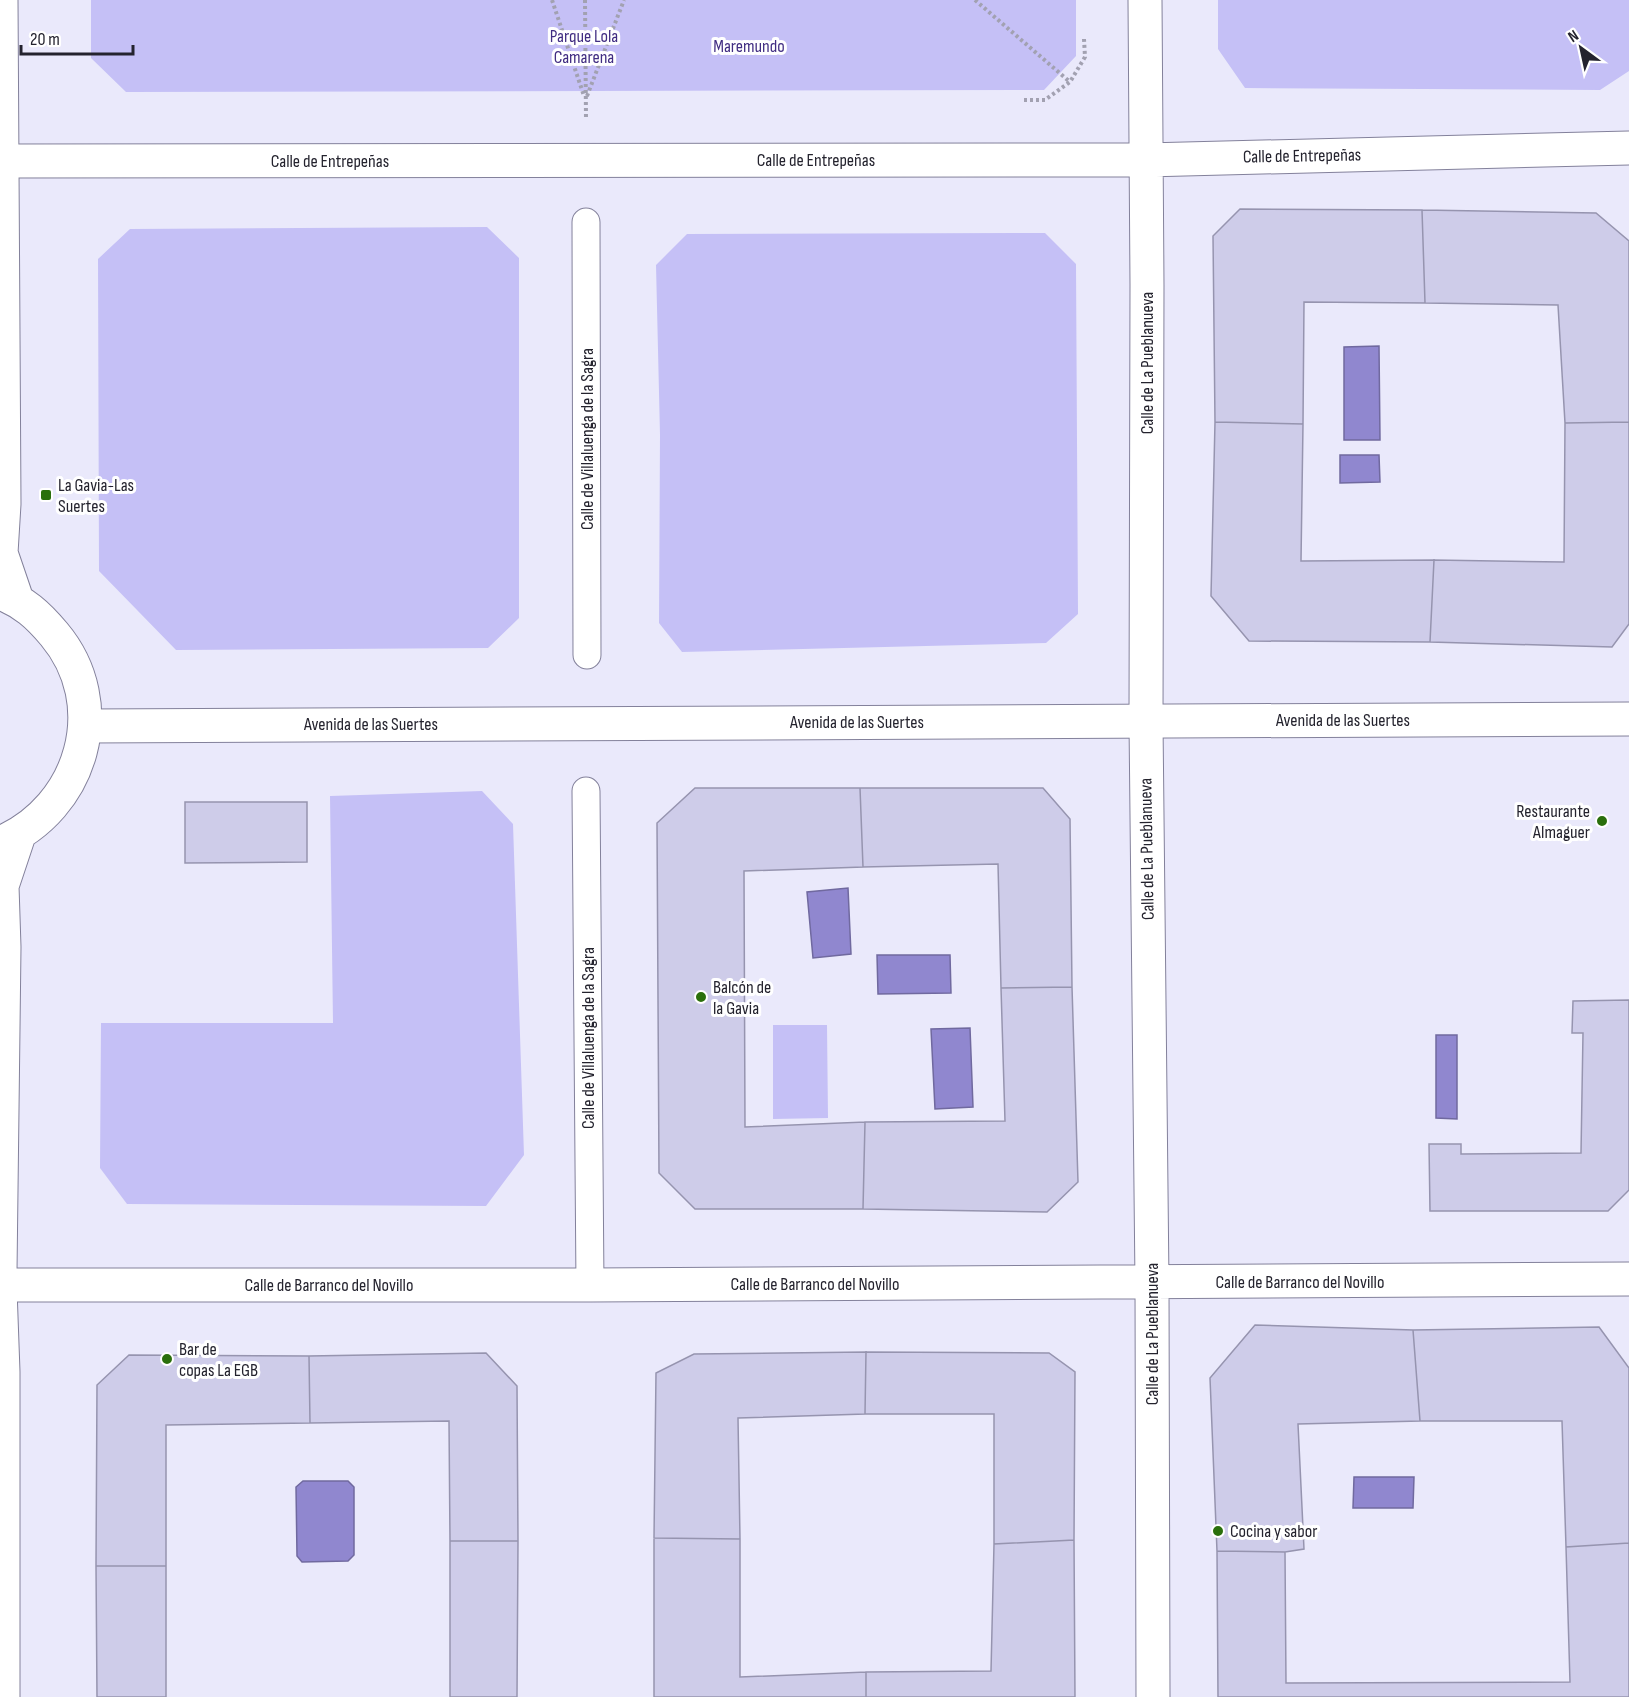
<svg xmlns="http://www.w3.org/2000/svg" width="1629" height="1697" font-family="'Sofia Sans Condensed',sans-serif">
  <style>
    .green { fill: #c5c0f6 }
    .water { fill: #9087cf; stroke: #70699f; stroke-width: 1.5 }
    .building { fill: #cecce9; stroke: #9694af; stroke-width: 1.5 }
    .lines { fill: none; stroke-linecap: round; stroke-linejoin: round }
    .pedestrian-casing { stroke: #83819b; stroke-width: 29 }
    .minor-casing { stroke: #83819b; stroke-width: 35 }
    .secondary-casing { stroke: #83819b; stroke-width: 35 }
    .primary-casing { stroke: #83819b; stroke-width: 35 }
    .path { stroke: #a2a1b1; stroke-width: 4; stroke-dasharray: 3 3; stroke-linecap: butt }
    .pedestrian { stroke: #fff; stroke-width: 27 }
    .minor { stroke: #fff; stroke-width: 33 }
    .secondary { stroke: #fff; stroke-width: 33 }
    .primary { stroke: #fff; stroke-width: 33 }
    .poi-dot { fill: #2a6f0c; stroke: #fff; stroke-width: 2 }
    .labels { text-anchor: middle; dominant-baseline: central; stroke-width: 6; stroke-linejoin: round; paint-order: stroke }
    .park-label { font-size: 18px; fill: #412d82; stroke: #fff }
    .street-label { font-size: 18px; fill: #24232e; stroke: #fff }
    .poi-label { font-size: 18px; fill: #24232e; stroke: #fff; text-anchor: start }
  </style>
  <rect width="100%" height="100%" fill="#eae9fb"/>
  <!-- green -->
  <path class="green" d="M91 0H1076V56L1044 90 126 92 91 58Z
    M1218 0H1629V71L1600 90 1245 88 1218 49Z
    M487 227 519 258V618L488 648 176 650 99 571 98 259 130 229Z
    M1045 233 1076 264 1078 614 1046 643 682 652 659 623 660 435 656 265 687 234Z
    M482 791 513 824 524 1155 486 1206 127 1204 100 1168 101 1023H333L330 796Z
    M773 1025H827L828 1118 773 1119Z"/>
  <!-- water -->
  <path class="water" d="M1379 346 1380 440H1344V347Z
    M1340 455H1379L1380 482 1340 483Z
    M848 888 851 954 813 958 807 892Z
    M877 955H950L951 993 878 994Z
    M970 1028 973 1107 935 1109 931 1029Z
    M1436 1035H1457V1119L1436 1118Z
    M1354 1477H1414L1413 1508H1353Z
    M303 1481H348L354 1487V1555L348 1561 302 1562 297 1556 296 1487Z"/>
  <!-- building -->
  <path class="building" d="M1240 209 1422 210 1425 303 1304 302 1303 424 1215 422 1213 236Z
    M1422 210 1596 213 1629 241V422L1565 423 1558 305 1425 303Z
    M1215 422 1303 424 1301 561 1434 560 1430 642 1249 641 1211 596Z
    M1629 422V624L1612 647 1430 642 1434 560 1564 562 1565 423Z
    M695 788H860L863 867 744 871 745 1127 865 1122 863 1209H695L659 1173 657 823Z
    M860 788H1043L1070 819 1072 987 1001 988 998 864 863 867Z
    M185 802H307V862L185 863Z
    M1072 987 1078 1182 1047 1212 863 1209 865 1122 1005 1121 1001 988Z
    M1629 1000V1190L1608 1211H1430L1429 1144H1461V1154L1581 1153 1583 1033H1572L1573 1001Z
    M1255 1325 1413 1330 1420 1421 1298 1424 1304 1549 1285 1552 1217 1551 1210 1378Z
    M1599 1327 1629 1368V1543L1566 1547 1562 1421H1420L1413 1330Z
    M866 1352 1049 1353 1075 1372 1074 1540 994 1544V1414H865Z
    M866 1352 865 1414 738 1418 740 1539 654 1538 656 1373 694 1354Z
    M486 1353 517 1386 518 1541H450L449 1421 310 1423 309 1356Z
    M129 1355 309 1356 310 1423 166 1425V1566H96L97 1385Z
    M654 1538 740 1539V1677L866 1672V1697H654Z
    M1074 1540 1075 1697H866V1672L991 1671 994 1544Z
    M450 1541H518L517 1697H450Z
    M1629 1543V1697H1218L1217 1551 1285 1552 1286 1683 1570 1682 1566 1547Z
    M96 1566H166V1697H97Z"/>
  <g class="lines">
    <defs>
      <path id="pedestrian" d="M586 222 587 655
        M586 791 590 1285"/>
      <path id="minor" d="M1145 0 1147 285 1146 722 1152 1283 1153 1697
        M2 161 1146 160 1629 148
        M0 1285H590L1629 1279"/>
      <path id="secondary" d="M86 726 1629 719"/>
      <path id="primary" d="M1 0 4 504 1 553 17 600
        M0 593C24 602 38 615 54 634 113 704 83 808 0 843
        M0 1272 4 947 2 886 19 835
        M0 1289 3 1372V1697"/>
    </defs>
    <!-- pedestrian casing -->
    <use href="#pedestrian" class="pedestrian-casing"/>
    <!-- minor casing -->
    <use href="#minor" class="minor-casing"/>
    <!-- secondary casing -->
    <use href="#secondary" class="secondary-casing"/>
    <!-- primary casing -->
    <use href="#primary" class="primary-casing"/>
    <!-- path -->
    <path class="path" d="M552 0 584 96
      M585 0 586 119
      M975 0 1070 82
      M587 96 624 0
      M1024 100H1045L1070 82 1085 57 1084 39"/>
    <!-- pedestrian -->
    <use href="#pedestrian" class="pedestrian"/>
    <!-- minor -->
    <use href="#minor" class="minor"/>
    <!-- secondary -->
    <use href="#secondary" class="secondary"/>
    <!-- primary -->
    <use href="#primary" class="primary"/>
  </g>
  <!-- markers -->
  <g class="poi-dot">
    <rect x="40" y="489" width="12" height="12" rx="3"/>
    <circle cx="1602" cy="821" r="6"/>
    <circle cx="701" cy="997" r="6"/>
    <circle cx="167" cy="1359" r="6"/>
    <circle cx="1218" cy="1531" r="6"/>
  </g>
  <g class="labels">
    <!-- park labels -->
    <g class="park-label">
      <text x="584" y="36">Parque Lola<tspan x="584" dy="21">Camarena</tspan></text>
      <text x="749" y="46">Maremundo</text>
    </g>
    <!-- street labels -->
    <g class="street-label">
      <text transform="translate(1302 156) rotate(-1)">Calle de Entrepeñas</text>
      <text x="816" y="160">Calle de Entrepeñas</text>
      <text x="330" y="161">Calle de Entrepeñas</text>
      <text transform="translate(1147 363) rotate(-90)">Calle de La Pueblanueva</text>
      <text transform="translate(587 439) rotate(-90)">Calle de Villaluenga de la Sagra</text>
      <text x="1343" y="720">Avenida de las Suertes</text>
      <text x="857" y="722">Avenida de las Suertes</text>
      <text x="371" y="724">Avenida de las Suertes</text>
      <text transform="translate(1147 849) rotate(-91)">Calle de La Pueblanueva</text>
      <text transform="translate(588 1038) rotate(-90)">Calle de Villaluenga de la Sagra</text>
      <text x="1300" y="1282">Calle de Barranco del Novillo</text>
      <text x="815" y="1284">Calle de Barranco del Novillo</text>
      <text x="329" y="1285">Calle de Barranco del Novillo</text>
      <text transform="translate(1152 1334) rotate(-90)">Calle de La Pueblanueva</text>
    </g>
    <!-- poi labels -->
    <g class="poi-label">
      <text x="58" y="485">La Gavia-Las<tspan x="58" dy="21">Suertes</tspan></text>
      <text x="1590" y="811" text-anchor="end">Restaurante<tspan x="1590" dy="21">Almaguer</tspan></text>
      <text x="713" y="987">Balcón de<tspan x="713" dy="21">la Gavia</tspan></text>
      <text x="179" y="1349">Bar de<tspan x="179" dy="21">copas La EGB</tspan></text>
      <text x="1230" y="1531">Cocina y sabor</text>
    </g>
  </g>
  <!-- north arrow -->
  <g transform="translate(1581 48) rotate(327)" stroke="#ffffff" stroke-width="4.5" paint-order="stroke">
  <path d="M0-4.5L10 22L0 15L-10 22Z" fill="#24232e"/>
  <text y="-9" font-size="16" font-weight="bold" text-anchor="middle" fill="#24232e">N</text>
  </g>
  <!-- scale -->
  <path d="M21 45v9h112v-9" fill="none" stroke="#24232e" stroke-width="3"/>
  <text x="30" y="45" font-size="18" fill="#24232e" stroke="#ffffff" stroke-width="4.5" paint-order="stroke">20 m</text>
</svg>
